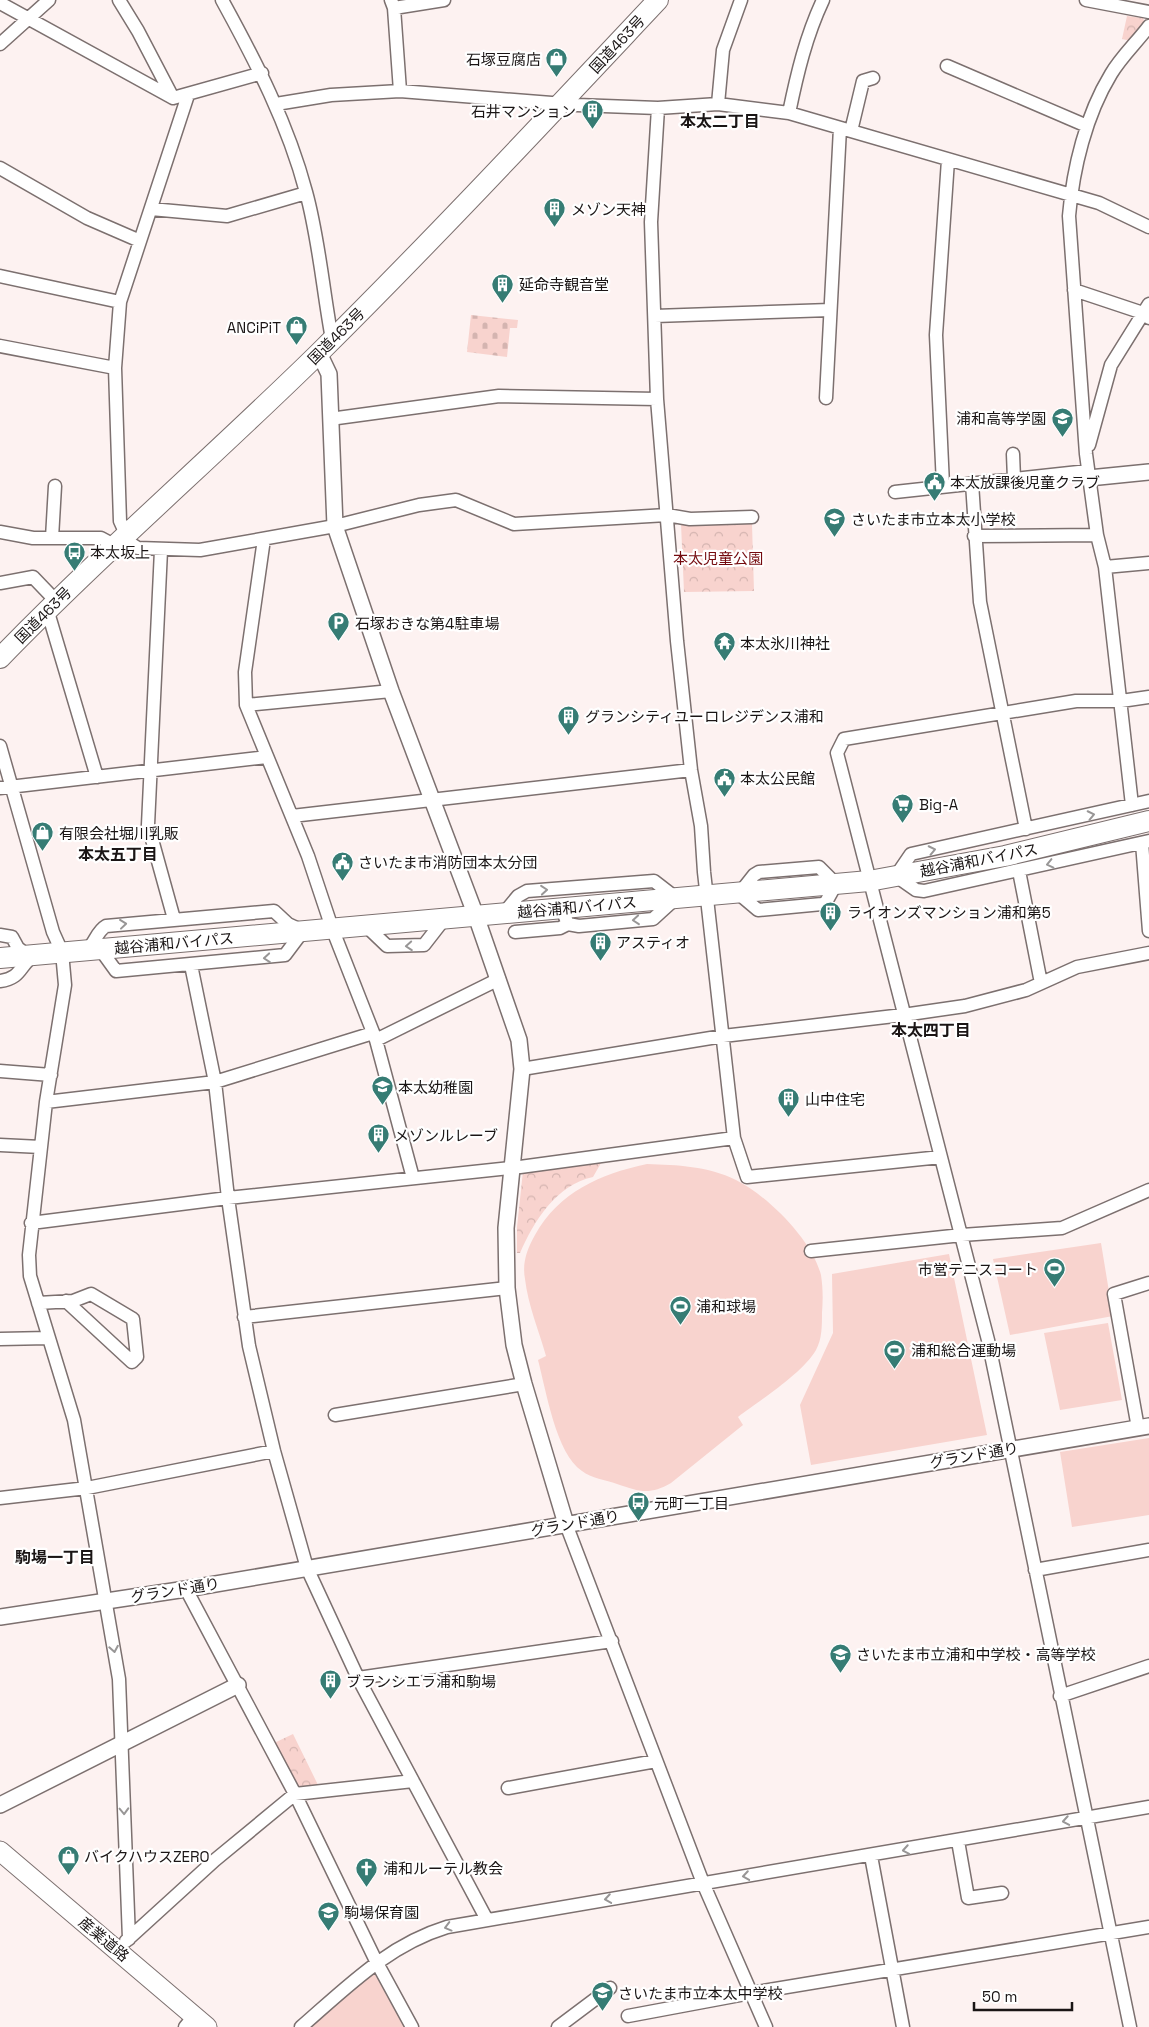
<svg xmlns="http://www.w3.org/2000/svg" width="1149" height="2027" font-family="'Space Grotesk','Noto Sans JP',sans-serif">
  <style>
    .cemetery { fill: url(#cemetery-stones) }
    .park { fill: url(#park-crowns) }
    .pitch { fill: #f8d3ce }
    .lines { fill: none; stroke-linecap: round; stroke-linejoin: round }
    .minor-casing { stroke: #7c706f; stroke-width: 15 }
    .tertiary-casing { stroke: #7c706f; stroke-width: 18 }
    .primary-casing { stroke: #7c706f; stroke-width: 21 }
    .trunk-casing { stroke: #7c706f; stroke-width: 22 }
    .minor { stroke: #fff; stroke-width: 12 }
    .tertiary { stroke: #fff; stroke-width: 15 }
    .primary { stroke: #fff; stroke-width: 19 }
    .trunk { stroke: #fff; stroke-width: 20 }
    .oneway { stroke: #989696 }
    .labels { text-anchor: middle; dominant-baseline: central; stroke-width: 4.5; stroke-linejoin: round; paint-order: stroke }
    .street-label { font-size: 15px; fill: #1a1515; stroke: #fff }
    .poi-label { font-size: 15px; fill: #1a1515; stroke: #fff; text-anchor: start }
    .park-label { font-size: 15px; fill: #740a0e; stroke: #fff }
    .neighbourhood-label { font-size: 16px; font-weight: bold; fill: #1a1515; stroke: #fff }
  </style>
  <defs>
    <pattern id="cemetery-stones" width="16" height="16" patternUnits="userSpaceOnUse" patternTransform="scale(1.25)"><rect width="16" height="16" fill="#f8d3ce"/><path d="M2 7V4a2 2 0 0 1 4 0v3zM10 15v-3a2 2 0 0 1 4 0v3z" fill="#d4b4b0"/></pattern>
    <pattern id="park-crowns" width="20" height="18" patternUnits="userSpaceOnUse" patternTransform="scale(1.25)"><rect width="20" height="18" fill="#f8d3ce"/><path d="M2 6a3 3 0 1 1 6 0M12 15a3 3 0 1 1 6 0" fill="none" stroke="#d4b4b0"/></pattern>
  </defs>
  <rect width="100%" height="100%" fill="#fdf2f1"/>
  <!-- cemetery -->
  <path class="cemetery" d="M471 315 518 320 517 328H510L507 357 467 352Z"/>
  <!-- park -->
  <path class="park" d="M1127 16 1143 18 1145 23 1131 41 1122 39Z
    M681 524H752L754 591 684 592Z
    M601 1163 593 1177C556 1185 534 1221 520 1253H517V1227L523 1171Z
    M293 1734 319 1787 299 1790 272 1744Z"/>
  <!-- pitch -->
  <path class="pitch" d="M647 1164C677 1165 708 1166 736 1180 768 1196 812 1240 821 1275 823 1288 823 1300 822 1313 822 1326 822 1339 816 1350 803 1373 759 1401 738 1417L743 1425 671 1483C650 1495 640 1492 617 1484 606 1480 591 1478 582 1471 556 1454 546 1390 538 1360L546 1356C539 1331 528 1305 525 1279 522 1263 527 1249 535 1235 559 1192 600 1174 647 1164Z
    M1101 1243 1113 1316 1010 1335 993 1259Z
    M949 1254 987 1435 811 1465 800 1405 833 1333 832 1274Z
    M1108 1323 1122 1400 1060 1410 1044 1333Z
    M1149 1438V1515L1072 1527 1060 1452Z
    M375 1974 404 2027H311L370 1975Z"/>
  <g class="lines">
    <defs>
      <path id="minor" d="M119 0 138 31 173 98
        M222 0C256 62 288 124 306 192 319 239 323 291 332 339
        M391 0 394 8 400 91
        M1086 0 1149 12
        M0 3 173 98 262 73
        M394 8 444 0
        M0 44 49 0
        M947 66 1087 126
        M188 95 120 302 115 368 120 521 130 543 138 548 200 550 335 526 419 505 456 500 514 524 667 515 690 519 752 517
        M276 104 331 95 400 91 577 105 658 108 718 104 789 113 1099 203 1149 227
        M718 104 723 50 741 0
        M658 108 651 222 657 399 677 641 691 770 701 826 704 872 734 1138 747 1177 941 1157
        M789 113C797 74 806 36 823 0
        M851 131 863 81 873 78
        M0 168 87 218 140 241
        M151 209 227 216 306 193
        M0 276 120 302
        M1074 290 1143 313 1149 318
        M655 316 830 310
        M0 346 115 368
        M826 398 840 128
        M330 419 499 396 657 399
        M1089 445 1111 365 1149 304
        M1013 454 1014 479
        M972 483 980 602 1026 829
        M943 485 936 335 948 160
        M895 492 1088 471
        M0 532 33 538H101L114 545
        M974 536 1097 535
        M52 538 55 486
        M264 539 245 672 246 705 308 856 332 928 376 1040 413 1178
        M161 550 148 825 174 919
        M1105 567 1149 563
        M0 583 33 577 56 601
        M47 609 97 777
        M246 705 391 691
        M0 746 53 932 62 952 65 985 46 1102 29 1255 30 1276 74 1420 119 1679 129 1939
        M0 788 267 757
        M1149 801 911 854 896 876 916 890 924 891 1149 841
        M1132 805 1105 567 1097 535 1086 454 1069 216C1073 168 1086 115 1111 74 1121 57 1137 42 1149 26
        M292 816 691 770
        M1142 843 1149 931
        M819 867 836 884 826 902 822 904 758 910 739 894 754 875 759 872Z
        M1019 871 1041 983
        M559 908 563 912 568 924 579 926 653 919 676 898
        M504 913 518 896 527 891 654 881 676 898
        M365 925 387 946 424 945 445 918
        M515 932 560 928 568 924
        M0 935 12 937 18 948 27 955
        M87 950C95 943 97 931 106 926L274 911 288 924 303 931 285 955 116 971 103 953 98 949
        M191 965 215 1082 228 1198 249 1346 274 1451 307 1568 358 1678 486 1918
        M0 981C23 978 19 964 36 954
        M376 1040 499 979
        M522 1069 723 1036 903 1015 965 1006 1026 990 1077 967 1149 953
        M0 1071 51 1075
        M46 1102 215 1082 373 1033
        M0 1145 41 1147
        M31 1223 228 1198 520 1167 734 1138
        M811 1251 962 1235 1062 1228 1149 1190
        M38 1303 73 1301 91 1294 133 1319 137 1357 132 1362 66 1301
        M244 1317 507 1288
        M0 1339 48 1338
        M335 1415 524 1384
        M1138 1428 1114 1294 1149 1283
        M0 1498 87 1488 274 1451
        M566 1524 703 1883 766 2027
        M1035 1570 1149 1550
        M186 1589 295 1794 376 1961 412 2027
        M358 1678 612 1641
        M1060 1696 1149 1666
        M508 1788 656 1761
        M958 1841 968 1898 1002 1893
        M871 1856 903 2027
        M126 1941 215 1860 295 1794 413 1781
        M628 2016 751 1993 1149 1927
        M185 2027 194 2016
        M301 2027C347 1987 388 1945 447 1927L1149 1807
        M558 2027 610 1988
        M1130 2027 988 1340 837 753 844 739 1076 701H1121L1149 697"/>
      <path id="tertiary" d="M319 353 329 374 335 526 391 691 476 916 519 1040 522 1069 506 1228 507 1288 514 1345 524 1384 566 1524
        M1089 478 1149 472
        M0 1617 186 1589 1149 1426
        M0 1805 238 1685"/>
      <path id="primary" d="M0 1851 207 2027"/>
      <path id="trunk" d="M0 658C102 553 213 457 318 354 434 239 546 119 658 0
        M0 958 869 881 1005 856 1149 821"/>
    </defs>
    <!-- minor casing -->
    <use href="#minor" class="minor-casing"/>
    <!-- tertiary casing -->
    <use href="#tertiary" class="tertiary-casing"/>
    <!-- primary casing -->
    <use href="#primary" class="primary-casing"/>
    <!-- trunk casing -->
    <use href="#trunk" class="trunk-casing"/>
    <!-- minor -->
    <use href="#minor" class="minor"/>
    <!-- tertiary -->
    <use href="#tertiary" class="tertiary"/>
    <!-- primary -->
    <use href="#primary" class="primary"/>
    <!-- trunk -->
    <use href="#trunk" class="trunk"/>
  </g>
  <!-- one-way arrows -->
  <defs><path id="oneway-chevron" d="M-2-3.5L2.5 0L-2 3.5" fill="none" stroke-width="1.6" stroke-linecap="round" stroke-linejoin="round" transform="scale(1.25)"/></defs>
  <g class="oneway">
    <use href="#oneway-chevron" transform="translate(1091 815) rotate(-12)"/>
    <use href="#oneway-chevron" transform="translate(932 850) rotate(-12)"/>
    <use href="#oneway-chevron" transform="translate(1050 864) rotate(167)"/>
    <use href="#oneway-chevron" transform="translate(544 890) rotate(-5)"/>
    <use href="#oneway-chevron" transform="translate(636 920) rotate(175)"/>
    <use href="#oneway-chevron" transform="translate(123 924) rotate(-6)"/>
    <use href="#oneway-chevron" transform="translate(409 946) rotate(176)"/>
    <use href="#oneway-chevron" transform="translate(267 958) rotate(175)"/>
    <use href="#oneway-chevron" transform="translate(114 1649) rotate(80)"/>
    <use href="#oneway-chevron" transform="translate(124 1811) rotate(88)"/>
    <use href="#oneway-chevron" transform="translate(1066 1821) rotate(170)"/>
    <use href="#oneway-chevron" transform="translate(906 1850) rotate(170)"/>
    <use href="#oneway-chevron" transform="translate(746 1876) rotate(171)"/>
    <use href="#oneway-chevron" transform="translate(608 1899) rotate(171)"/>
    <use href="#oneway-chevron" transform="translate(448 1927) rotate(165)"/>
  </g>
  <!-- icons -->
  <defs>
    <symbol id="shop-pin" viewBox="-11 -11 22 30"><path d="M0 17L-7.5 6A9.5 9.5 0 1 1 7.5 6Z" fill="#367c74" stroke="#fff"/><path d="M-5-2.5h2.3a2.7 3.5 0 0 1 5.4 0H5L5.5 6h-11ZM-1.5-2.5h3a1.5 2.3 0 0 0-3 0Z" fill="#fff"/></symbol>
    <symbol id="building-pin" viewBox="-11 -11 22 30"><path d="M0 17L-7.5 6A9.5 9.5 0 1 1 7.5 6Z" fill="#367c74" stroke="#fff"/><path d="M-4-6H4V6H1V3H-1V6H-4ZM-2.5-4.3h1.7v1.8h-1.7ZM.8-4.3h1.7v1.8H.8ZM-2.5-1h1.7V.8h-1.7ZM.8-1h1.7V.8H.8Z" fill="#fff"/></symbol>
    <symbol id="school-pin" viewBox="-11 -11 22 30"><path d="M0 17L-7.5 6A9.5 9.5 0 1 1 7.5 6Z" fill="#367c74" stroke="#fff"/><path d="M0-5L7-2L0 1L-7-2ZM-4 1L0 2.5L4 1V4Q0 6-4 4Z" fill="#fff"/></symbol>
    <symbol id="civic-pin" viewBox="-11 -11 22 30"><path d="M0 17L-7.5 6A9.5 9.5 0 1 1 7.5 6Z" fill="#367c74" stroke="#fff"/><path d="M-.6-6.5H3V-4.5H.6V-3L4-1V1h2V6H-6V1h2V-1L-.6-3ZM-1.2 2.5V6h2.4V2.5Z" fill="#fff"/></symbol>
    <symbol id="bus-pin" viewBox="-11 -11 22 30"><path d="M0 17L-7.5 6A9.5 9.5 0 1 1 7.5 6Z" fill="#367c74" stroke="#fff"/><path d="M-5-6H5V4H4V6H2V4H-2V6H-4V4H-5ZM-3.5-4V0h7V-4ZM-3.5 1.2v1.5H-2V1.2ZM2 1.2v1.5H3.5V1.2Z" fill="#fff"/></symbol>
    <symbol id="parking-pin" viewBox="-11 -11 22 30"><path d="M0 17L-7.5 6A9.5 9.5 0 1 1 7.5 6Z" fill="#367c74" stroke="#fff"/><path d="M-3.5-5.5H1a3.5 3.5 0 0 1 0 7H-1V5.5H-3.5ZM-1-3.4V-.6H.8a1.4 1.4 0 0 0 0-2.8Z" fill="#fff"/></symbol>
    <symbol id="temple-pin" viewBox="-11 -11 22 30"><path d="M0 17L-7.5 6A9.5 9.5 0 1 1 7.5 6Z" fill="#367c74" stroke="#fff"/><path d="M0-6L5-2H3V0L6.5 2.5H4V6H1.5V3h-3V6H-4V2.5H-6.5L-3 0V-2H-5Z" fill="#fff"/></symbol>
    <symbol id="supermarket-pin" viewBox="-11 -11 22 30"><path d="M0 17L-7.5 6A9.5 9.5 0 1 1 7.5 6Z" fill="#367c74" stroke="#fff"/><path d="M-6-5.5h2.5l.6 2H6L4.5 2H-2.5L-4.4-4H-6ZM-1.5 3.2a1.3 1.3 0 1 0 .1 0ZM3 3.2a1.3 1.3 0 1 0 .1 0Z" fill="#fff"/></symbol>
    <symbol id="stadium-pin" viewBox="-11 -11 22 30"><path d="M0 17L-7.5 6A9.5 9.5 0 1 1 7.5 6Z" fill="#367c74" stroke="#fff"/><path d="M0-5a6.5 5 0 1 0 0 10a6.5 5 0 1 0 0-10ZM-3.5-1.8h7v3.6h-7Z" fill="#fff"/></symbol>
    <symbol id="church-pin" viewBox="-11 -11 22 30"><path d="M0 17L-7.5 6A9.5 9.5 0 1 1 7.5 6Z" fill="#367c74" stroke="#fff"/><path d="M-1.2-6h2.4v3.5h3.3v2.4h-3.3V6h-2.4V-.1h-3.3v-2.4h3.3Z" fill="#fff"/></symbol>
  </defs>
  <g fill-rule="evenodd">
    <use href="#shop-pin" x="544" y="46" width="25" height="34"/>
    <use href="#building-pin" x="580" y="98" width="25" height="34"/>
    <use href="#building-pin" x="542" y="196" width="25" height="34"/>
    <use href="#building-pin" x="490" y="272" width="25" height="34"/>
    <use href="#shop-pin" x="284" y="314" width="25" height="34"/>
    <use href="#school-pin" x="1050" y="406" width="25" height="34"/>
    <use href="#civic-pin" x="922" y="470" width="25" height="34"/>
    <use href="#school-pin" x="822" y="506" width="25" height="34"/>
    <use href="#bus-pin" x="62" y="540" width="25" height="34"/>
    <use href="#parking-pin" x="326" y="610" width="25" height="34"/>
    <use href="#temple-pin" x="712" y="630" width="25" height="34"/>
    <use href="#building-pin" x="556" y="704" width="25" height="34"/>
    <use href="#civic-pin" x="712" y="766" width="25" height="34"/>
    <use href="#supermarket-pin" x="890" y="792" width="25" height="34"/>
    <use href="#shop-pin" x="30" y="820" width="25" height="34"/>
    <use href="#civic-pin" x="330" y="850" width="25" height="34"/>
    <use href="#building-pin" x="818" y="900" width="25" height="34"/>
    <use href="#building-pin" x="588" y="930" width="25" height="34"/>
    <use href="#school-pin" x="370" y="1074" width="25" height="34"/>
    <use href="#building-pin" x="776" y="1086" width="25" height="34"/>
    <use href="#building-pin" x="366" y="1122" width="25" height="34"/>
    <use href="#stadium-pin" x="1042" y="1256" width="25" height="34"/>
    <use href="#stadium-pin" x="668" y="1294" width="25" height="34"/>
    <use href="#stadium-pin" x="882" y="1338" width="25" height="34"/>
    <use href="#bus-pin" x="626" y="1490" width="25" height="34"/>
    <use href="#school-pin" x="828" y="1642" width="25" height="34"/>
    <use href="#building-pin" x="318" y="1668" width="25" height="34"/>
    <use href="#shop-pin" x="56" y="1844" width="25" height="34"/>
    <use href="#church-pin" x="354" y="1856" width="25" height="34"/>
    <use href="#school-pin" x="316" y="1900" width="25" height="34"/>
    <use href="#school-pin" x="590" y="1980" width="25" height="34"/>
  </g>
  <g class="labels">
    <!-- street labels -->
    <g class="street-label">
      <text transform="translate(617 44) rotate(-47)">国道463号</text>
      <text transform="translate(336 336) rotate(-45)">国道463号</text>
      <text transform="translate(43 615) rotate(-45)">国道463号</text>
      <text transform="translate(979 860) rotate(-11)">越谷浦和バイパス</text>
      <text transform="translate(577 907) rotate(-5)">越谷浦和バイパス</text>
      <text transform="translate(174 943) rotate(-5)">越谷浦和バイパス</text>
      <text transform="translate(974 1455) rotate(-10)">グランド通り</text>
      <text transform="translate(575 1523) rotate(-10)">グランド通り</text>
      <text transform="translate(175 1590) rotate(-9)">グランド通り</text>
      <text transform="translate(104 1939) rotate(40)">産業道路</text>
    </g>
    <!-- poi labels -->
    <g class="poi-label">
      <text x="541" y="59" text-anchor="end">石塚豆腐店</text>
      <text x="576" y="111" text-anchor="end">石井マンション</text>
      <text x="571" y="209">メゾン天神</text>
      <text x="519" y="284">延命寺観音堂</text>
      <text x="281" y="327" text-anchor="end">ANCiPiT</text>
      <text x="1046" y="418" text-anchor="end">浦和高等学園</text>
      <text x="950" y="482">本太放課後児童クラブ</text>
      <text x="851" y="519">さいたま市立本太小学校</text>
      <text x="90" y="552">本太坂上</text>
      <text x="355" y="623">石塚おきな第4駐車場</text>
      <text x="740" y="643">本太氷川神社</text>
      <text x="585" y="716">グランシティユーロレジデンス浦和</text>
      <text x="740" y="778">本太公民館</text>
      <text x="919" y="804">Big-A</text>
      <text x="59" y="833">有限会社堀川乳販</text>
      <text x="358" y="862">さいたま市消防団本太分団</text>
      <text x="847" y="912">ライオンズマンション浦和第5</text>
      <text x="616" y="942">アスティオ</text>
      <text x="398" y="1087">本太幼稚園</text>
      <text x="805" y="1099">山中住宅</text>
      <text x="394" y="1135">メゾンルレーブ</text>
      <text x="1038" y="1269" text-anchor="end">市営テニスコート</text>
      <text x="696" y="1306">浦和球場</text>
      <text x="911" y="1350">浦和総合運動場</text>
      <text x="654" y="1503">元町一丁目</text>
      <text x="856" y="1654">さいたま市立浦和中学校・高等学校</text>
      <text x="346" y="1681">ブランシエラ浦和駒場</text>
      <text x="84" y="1856">バイクハウスZERO</text>
      <text x="383" y="1868">浦和ルーテル教会</text>
      <text x="344" y="1912">駒場保育園</text>
      <text x="618" y="1993">さいたま市立本太中学校</text>
    </g>
    <!-- park labels -->
    <g class="park-label">
      <text x="718" y="558">本太児童公園</text>
    </g>
    <!-- neighbourhood labels -->
    <g class="neighbourhood-label">
      <text x="720" y="121">本太二丁目</text>
      <text x="118" y="854">本太五丁目</text>
      <text x="931" y="1030">本太四丁目</text>
      <text x="55" y="1557">駒場一丁目</text>
    </g>
  </g>
  <!-- scale -->
  <path d="M974 2002v8h98v-8" fill="none" stroke="#1a1515" stroke-width="2.5"/>
  <text x="982" y="2002" font-size="15" fill="#1a1515" stroke="#ffffff" stroke-width="4" paint-order="stroke">50 m</text>
</svg>
